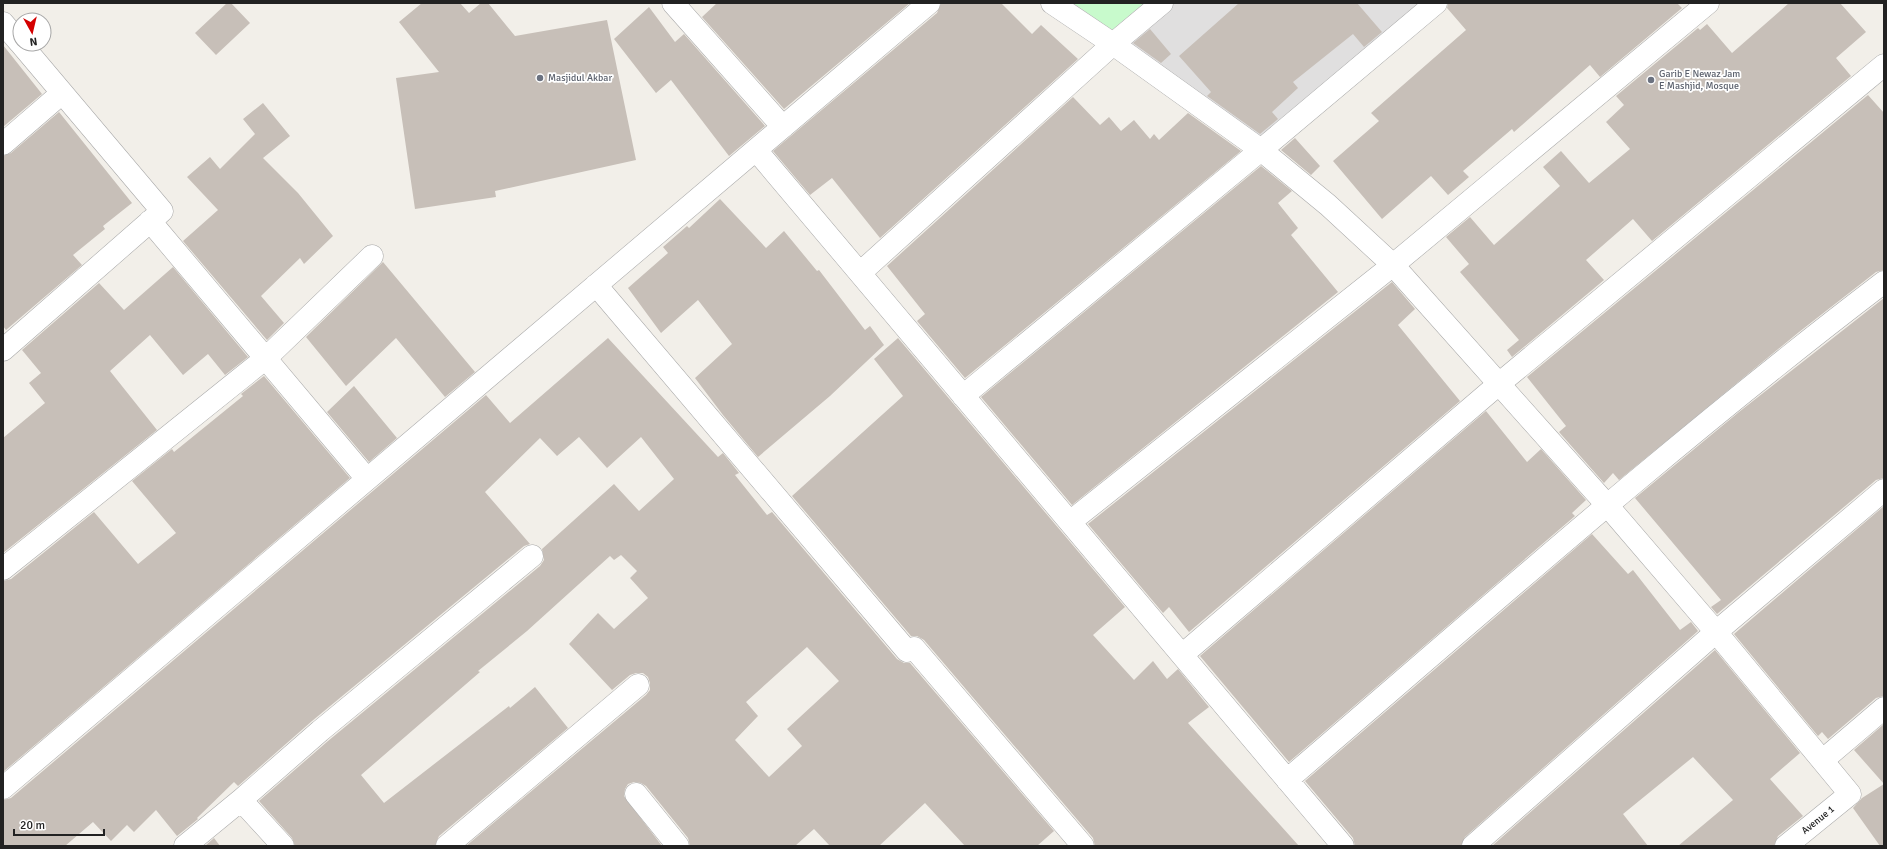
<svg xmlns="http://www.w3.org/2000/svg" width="1887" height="849" font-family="Signika,sans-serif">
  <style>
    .residential { fill: #e0dfdf }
    .park { fill: #c8facc }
    .building { fill: #c7bfb8; fill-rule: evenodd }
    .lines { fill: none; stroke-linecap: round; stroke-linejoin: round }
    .minor-casing { stroke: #a9a9a9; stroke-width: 23 }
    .tertiary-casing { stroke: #a9a9a9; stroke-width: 23 }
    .minor { stroke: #fff; stroke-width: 22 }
    .tertiary { stroke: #fff; stroke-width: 22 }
    .worship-dot { fill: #6b7280; stroke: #fff; stroke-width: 1.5 }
    .labels { text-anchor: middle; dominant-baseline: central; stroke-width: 3.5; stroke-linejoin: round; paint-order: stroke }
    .worship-label { font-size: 10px; fill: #5b616d; stroke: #fff; text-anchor: start }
    .street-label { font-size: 10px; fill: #222; stroke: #fff }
  </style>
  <rect width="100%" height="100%" fill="#f2efe9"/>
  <!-- residential -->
  <path class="residential" d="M1071 3H1440L1259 143Z"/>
  <!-- park -->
  <path class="park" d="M1073 3H1144L1112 30Z"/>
  <!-- building -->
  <path class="building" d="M227 3H231L250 23 216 55 195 33Z
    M422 3H460L469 13 481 3H488L515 36 607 20 636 160 495 191 496 197 415 209 396 78 439 72 399 22Z
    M717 3H910L784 109 702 17Z
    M941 3H1001L1032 34 1041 25 1078 59 880 238 832 178 810 195 773 151 937 13Z
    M1239 3H1357L1382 32 1364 47 1353 34 1293 82 1298 88 1272 112 1278 119 1260 134 1207 96 1211 92 1179 56Z
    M1448 3H1677L1682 8 1600 77 1590 65 1514 132 1512 129 1463 171 1469 177 1448 195 1431 176 1382 219 1333 161 1379 121 1371 113 1466 30 1447 8Z
    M1789 3H1840L1866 32 1836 58 1851 76 1652 241 1633 219 1586 260 1604 280 1512 357 1507 350 1519 340 1460 272 1469 264 1446 237 1470 217 1494 245 1560 186 1543 167 1561 151 1589 183 1630 149 1606 122 1624 105 1616 96 1698 28 1700 30 1707 24 1732 53Z
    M649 7 675 42 684 34 765 126 729 156 671 80 656 93 614 39Z
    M1150 29 1171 54 1161 63 1133 43Z
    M3 45 42 94 3 127Z
    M1868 95 1884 113V270L1876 272 1799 332 1619 480 1613 473 1604 483 1559 432 1566 426 1527 377Z
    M1073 97 1100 125 1109 117 1121 131 1134 120 1150 139 1154 134 1159 140 1188 113 1241 151 965 378 917 321 925 314 887 266Z
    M263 103 290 136 263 158 298 193 333 236 304 264 300 258 261 296 284 323 267 340 183 241 218 210 187 177 210 157 220 169 255 134 243 119Z
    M59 112 132 203 103 226 105 229 73 255 82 265 6 330 3 326V156L11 153Z
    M1295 138 1320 166 1311 175 1281 150Z
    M1261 166 1292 191 1278 203 1298 228 1291 235 1338 292 1072 505 981 397Z
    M720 199 766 248 784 231 817 271 819 270 865 330 870 326 884 345 830 396 758 457 723 415 695 378 732 344 698 300 661 333 628 288 668 253 663 247 687 226 689 228Z
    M383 262 475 372 445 397 396 338 346 386 306 337Z
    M173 267 248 357 225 375 208 354 183 375 150 335 110 371 157 430 3 553V438L45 403 29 383 41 373 22 350 99 283 124 310Z
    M1392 282 1415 309 1398 325 1460 401 1189 632 1169 607 1163 613 1088 524Z
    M1884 298V478L1876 480 1717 614 1711 607 1721 600 1635 498 1739 412Z
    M608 338 718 457 723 453 739 473 735 475 767 515 772 512 897 659 904 663H910L1054 831 1037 846H965L925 803 879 846H830L814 829 795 846H690L688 838 646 786 641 783 634 782 628 784 625 789 624 796 662 846H466L646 695 650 690V683L648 677 643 673H636L630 675 612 690 569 644 598 613 614 629 648 598 630 578 637 571 621 555 614 560 610 556 527 631 478 671 480 672 361 775 384 803 509 706 510 708 535 687 568 728 439 836 435 846H295L292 838 259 801 328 741 540 566 544 560 542 549 614 484 639 511 674 479 641 437 607 468 579 437 557 456 540 438 485 492 530 544 524 546 312 721 238 786 234 782 197 818 198 819 177 836 156 810 134 832 127 825 111 841 93 822 65 846H3V800L11 798 486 395 510 423ZM807 647 839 681 787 729 802 746 769 777 735 740 758 716 746 702Z
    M898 338 1125 607 1093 635 1134 680 1153 661 1167 679 1178 669 1209 707 1188 723 1299 846H1095L1093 838 924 640 917 636H911L792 496 903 396 874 359Z
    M264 376 350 478 3 772V581L11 579 94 512 138 564 176 533 132 481 172 449 174 452 243 396 241 394Z
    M354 386 397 438 369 462 327 412Z
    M1486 411 1527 462 1541 449 1586 500 1572 513 1575 516 1289 762 1200 656Z
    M1884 506V696L1876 698 1828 739 1822 732 1818 736 1734 634Z
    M1592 534 1628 574 1633 570 1680 630 1691 622 1698 631 1465 837 1461 846H1355L1353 838 1305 781Z
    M1715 650 1800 753 1770 779 1803 816 1778 836 1774 846H1678L1733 800 1693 757 1623 814 1648 846H1492Z
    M1884 724V846H1880L1853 808 1862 798 1884 784 1854 750Z
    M214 838 220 846H205Z"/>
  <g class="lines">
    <defs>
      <path id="minor" d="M673 3 783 127
        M3 23 20 43
        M3 144 62 93
        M756 150 1343 846
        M150 221 367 479
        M860 273 1113 44 1162 3
        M596 285 907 651 914 648 1083 846
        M3 350 162 211 21 44
        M963 396 1261 150 1436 3
        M1070 522 1393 265 1708 3
        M3 569 266 358 372 256
        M1182 655 1500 383 1884 65
        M1823 760 1884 708
        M1287 780C1484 611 1678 439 1884 282
        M3 788 929 3
        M636 794 678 846
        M185 846 241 800
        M283 846 241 800 320 731 532 556
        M447 846 638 685
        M1473 846 1716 632 1884 490"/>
      <path id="tertiary" d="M1052 3 1113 44 1261 150 1328 205 1393 265 1607 505 1716 632 1850 794 1786 846"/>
    </defs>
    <!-- minor casing -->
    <use href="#minor" class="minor-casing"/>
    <!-- tertiary casing -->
    <use href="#tertiary" class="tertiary-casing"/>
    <!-- minor -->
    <use href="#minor" class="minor"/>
    <!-- tertiary -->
    <use href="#tertiary" class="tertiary"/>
  </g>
  <!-- markers -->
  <g class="worship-dot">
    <circle cx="540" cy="78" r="4"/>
    <circle cx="1651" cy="80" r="4"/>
  </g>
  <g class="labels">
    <!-- worship labels -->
    <g class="worship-label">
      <text x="1659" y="74">Garib E Newaz Jam<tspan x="1659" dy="12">E Mashjid, Mosque</tspan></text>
      <text x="548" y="78">Masjidul Akbar</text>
    </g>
    <!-- street labels -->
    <g class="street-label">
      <text transform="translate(1818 820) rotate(-39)">Avenue 1</text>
    </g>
  </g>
  <!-- border -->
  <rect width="1887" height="849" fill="none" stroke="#222222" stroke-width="8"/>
  <!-- north arrow -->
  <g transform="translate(32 32) rotate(172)"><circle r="19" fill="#ffffff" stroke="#a7a7a7"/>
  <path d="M0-3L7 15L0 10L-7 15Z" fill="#d40000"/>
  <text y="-6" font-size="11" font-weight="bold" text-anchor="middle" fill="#222222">N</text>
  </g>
  <!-- scale -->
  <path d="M14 829v6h90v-6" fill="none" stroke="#222222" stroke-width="2"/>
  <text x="20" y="829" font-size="12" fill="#222222" stroke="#ffffff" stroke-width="3" paint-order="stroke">20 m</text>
</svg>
